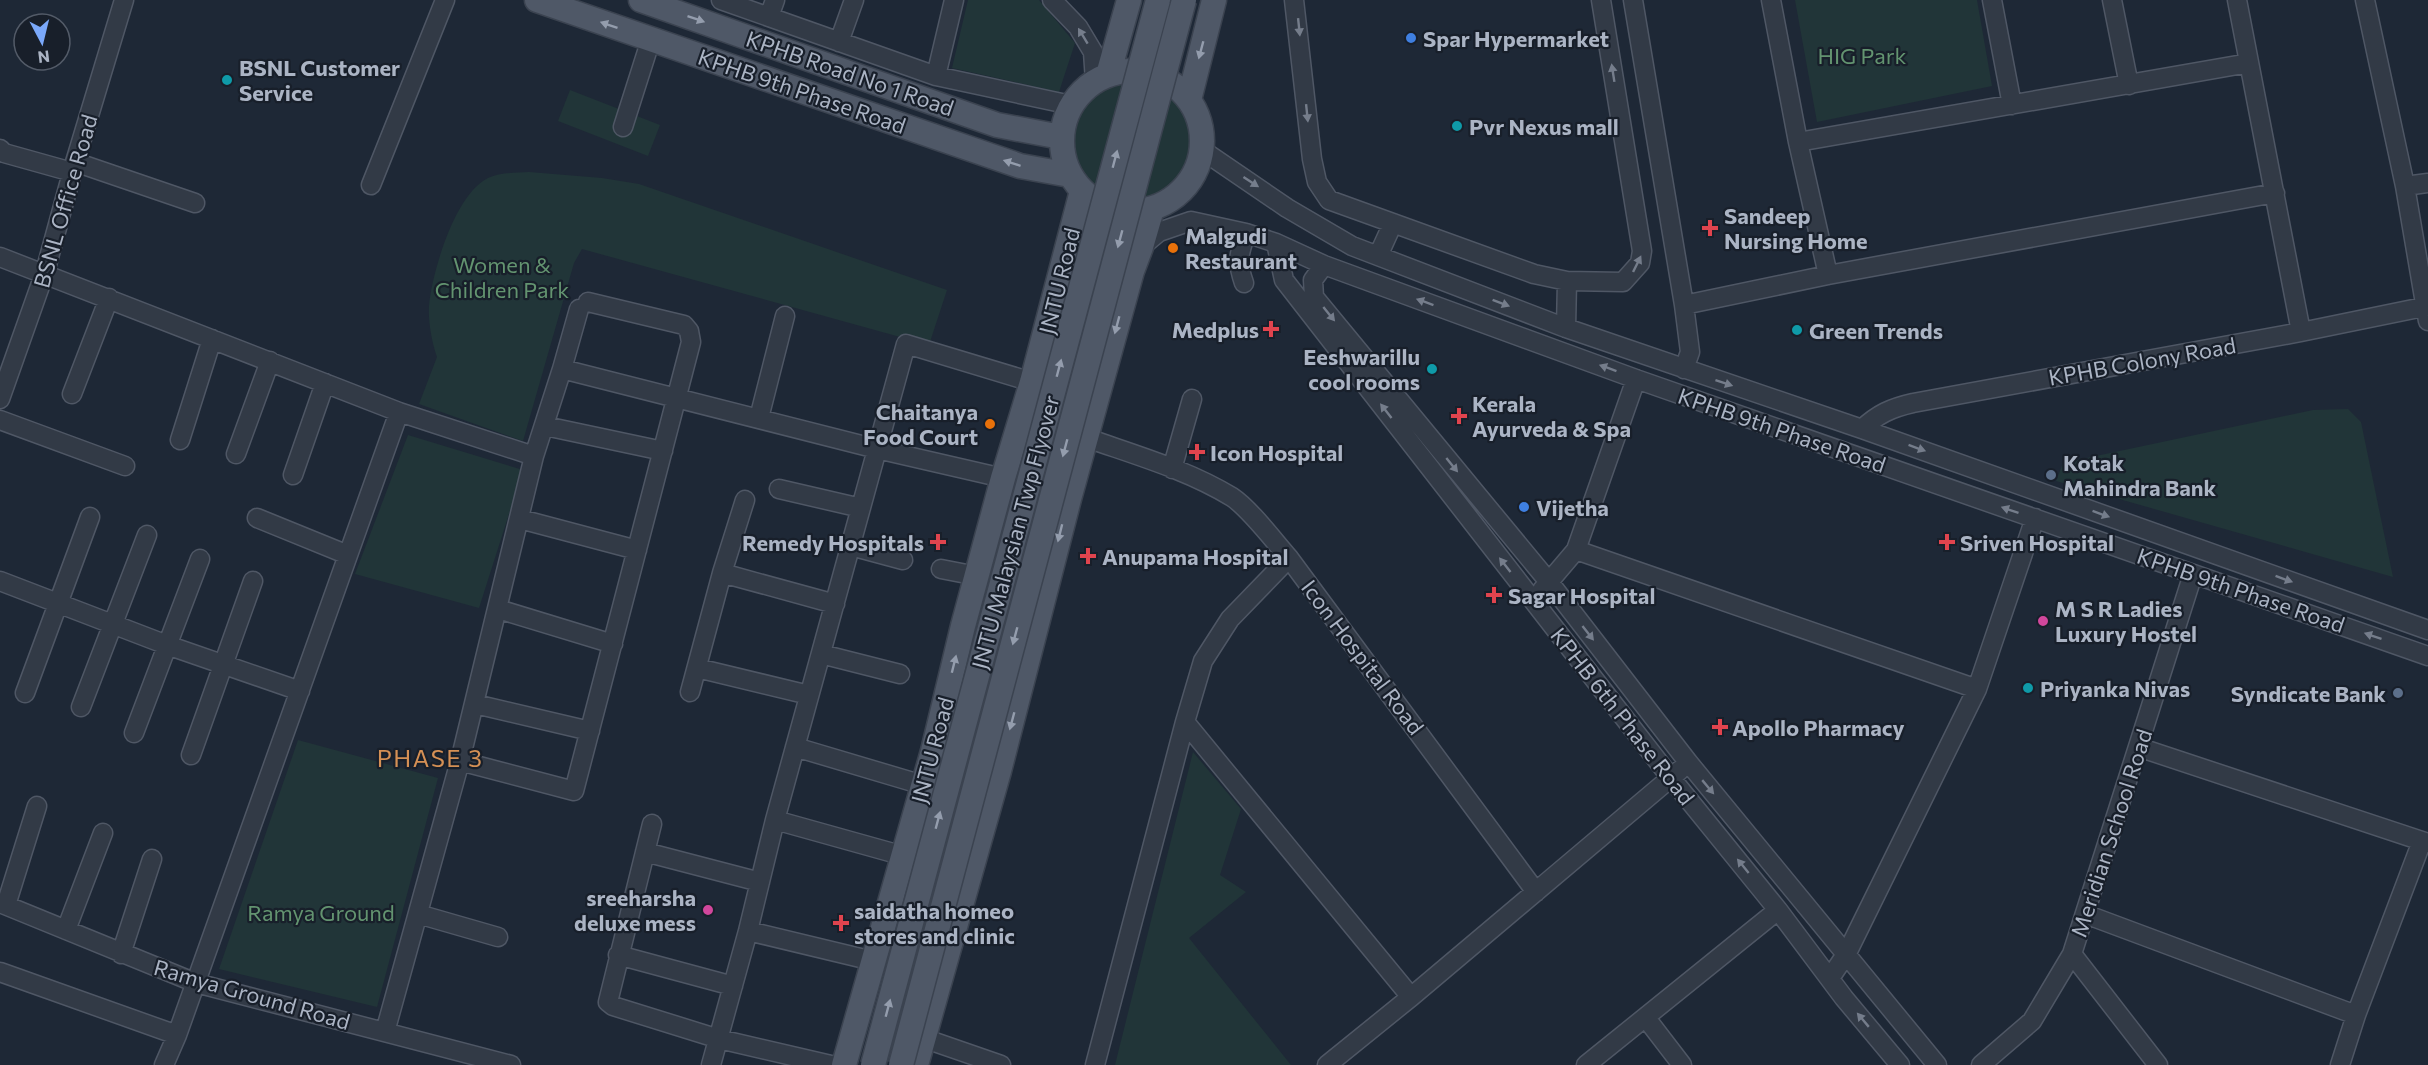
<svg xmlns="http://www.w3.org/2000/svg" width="2428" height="1065" font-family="Commissioner,sans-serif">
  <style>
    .green { fill: #213538 }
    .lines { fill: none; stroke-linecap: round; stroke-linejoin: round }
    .minor-casing { stroke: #4f5765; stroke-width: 21 }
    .major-casing { stroke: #3b4350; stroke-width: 27 }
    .minor { stroke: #323a46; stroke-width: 18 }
    .major { stroke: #4f5867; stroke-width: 24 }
    .major-bridge-casing { stroke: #3b4350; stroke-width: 27; stroke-linecap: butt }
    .major-bridge { stroke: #4f5867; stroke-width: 24 }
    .oneway { fill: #949dad }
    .oneway2 { fill: #757d8b }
    .shop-dot { fill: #3f7fe0; stroke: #181f2a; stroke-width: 2 }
    .culture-dot { fill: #0f9aa8; stroke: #181f2a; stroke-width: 2 }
    .health-dot { fill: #e0444e; stroke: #181f2a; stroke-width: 2 }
    .food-dot { fill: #e8710a; stroke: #181f2a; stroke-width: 2 }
    .service-dot { fill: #5c6f8a; stroke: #181f2a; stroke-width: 2 }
    .hotel-dot { fill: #d1479c; stroke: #181f2a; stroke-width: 2 }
    .labels { text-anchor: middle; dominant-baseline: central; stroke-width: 4.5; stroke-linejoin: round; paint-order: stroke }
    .poi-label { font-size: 22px; font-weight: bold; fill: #abb4c4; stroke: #181f2a; text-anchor: start }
    .park-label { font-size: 22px; fill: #639470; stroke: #181f2a }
    .street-label { font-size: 22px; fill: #abb4c4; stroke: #181f2a }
    .neighbourhood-label { font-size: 24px; letter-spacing: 1.5px; fill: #d59055; stroke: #181f2a }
  </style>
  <rect width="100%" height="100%" fill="#1e2836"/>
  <!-- green -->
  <path class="green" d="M968 0H1039L1075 43 1059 92 952 68Z
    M1795 0H1977L1992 86 1817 122Z
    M1072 142a61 61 0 1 1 122 0a61 61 0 1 1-122 0Z
    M570 90 660 125 648 156 558 121Z
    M529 172 602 178 639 184 947 290 929 345 582 249 574 263 523 441 419 404 437 357C432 342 428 322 429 306 432 272 455 194 488 178 500 172 516 173 529 172Z
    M2348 409 2361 422 2393 577 2056 481 2063 463 2313 410Z
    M408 435 523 470 479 608 355 574Z
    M298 740 438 778 377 1007 219 969Z
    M1193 752 1241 809 1220 875 1246 892 1189 938 1291 1065H1115Z"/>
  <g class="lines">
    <defs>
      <path id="minor" d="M721 0 936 76 1071 105
        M1052 0 1078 27 1093 52 1095 81
        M1294 0 1312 159 1317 182 1329 200 1534 274 1567 281 1623 282 1640 263 1642 251 1601 0
        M1633 0 1684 305 1690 352 1684 369
        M1771 0 1798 142 1828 275
        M1992 0 2012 105
        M2112 0 2129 85
        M2237 0 2301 332
        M2365 0 2405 186 2428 321
        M769 17 775 0
        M839 42 854 0
        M936 76 954 0
        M623 127 651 39
        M1798 142 2249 63
        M0 149 4 153 72 172
        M1202 150 1287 208 1352 246 1566 328 1862 429 2428 630
        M75 162 195 203
        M371 185 445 0
        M2405 186 2428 183
        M1276 243 1284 280 1671 778 1778 910 1844 998 1900 1065
        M1141 247 1159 232 1191 221 1246 233 1276 243 1324 265 1636 379 2428 656
        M1378 256 1393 223
        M0 257 399 412 534 456
        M1324 265 1313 280 1314 297 1549 582 1688 762 1937 1065
        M1244 283C1236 260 1239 255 1246 233
        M1684 305 1828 275 2275 193
        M1566 328 1567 281
        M562 369 579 309
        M1636 379 1576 550 1977 689
        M72 394 109 298
        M0 399 45 272 75 162 124 0
        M759 418 785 316
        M0 420 125 466
        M545 426 663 451
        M1862 429C1878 414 1891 408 1913 403L2301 332 2428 306
        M1087 438C1135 455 1188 470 1232 497 1250 509 1274 541 1289 558L1536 892
        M180 440 212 339
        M236 454 270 361
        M1172 469 1192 399
        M293 475 325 383
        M779 489 861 508
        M257 518 348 555
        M520 519 637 550
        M851 546 903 560
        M941 569 977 576
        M722 573 835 604
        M0 581 167 645 300 691
        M1542 590 1576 550
        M498 609 613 644
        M821 654 900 674
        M697 668 809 695
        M690 692 722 573 745 500
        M25 693 90 517
        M475 704 590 731
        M81 707 147 535
        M1185 722 1203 661 1230 619 1289 558
        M134 733 200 559
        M795 747 923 785
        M2138 747 2428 843
        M191 755 253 581
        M460 761 574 791 691 342 689 331 684 325 588 302
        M775 820 904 856
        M652 824 608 1002 613 1006 719 1039 831 1065
        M645 852 760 882
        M0 903 196 983 511 1065
        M6 905 37 806
        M418 914 498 937
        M2085 914 2356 1015 2340 1065
        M66 930 103 833
        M748 931 873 961
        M121 954 152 859
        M2072 954 2158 1065
        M618 955 733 986
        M0 972 177 1035
        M1830 978 1847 953 1977 689 2035 518
        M2356 1015 2422 841
        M1646 1018 1682 1065
        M385 1032 460 761 534 456 562 369 877 449 1003 478
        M923 1038 1001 1065
        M164 1065 177 1035 399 412
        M711 1065 748 931 775 820 906 344 1032 382
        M1095 1065 1185 722 1411 997
        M1327 1065 1411 997 1680 770
        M1586 1065 1778 910
        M1981 1065 2032 1021 2072 954 2193 574"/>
      <path id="major" d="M537 0 1020 166 1070 175
        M641 0 997 125 1061 137
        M1062 141a70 70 0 1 1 140 0a70 70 0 1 1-140 0Z
        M1108 75 1129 0
        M1189 100 1214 0
        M844 1065 933 751 963 626 1003 478 1032 382 1082 191
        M916 1065 999 771 1069 499 1132 271 1141 247 1152 209"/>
    </defs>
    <!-- minor casing -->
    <use href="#minor" class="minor-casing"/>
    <!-- major casing -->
    <use href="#major" class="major-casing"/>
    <!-- minor -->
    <use href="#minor" class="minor"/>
    <!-- major -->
    <use href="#major" class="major"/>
    <defs>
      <path id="major-bridge" d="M873 1065 1158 0
        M901 1065 1184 0"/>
    </defs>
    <!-- major-bridge casing -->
    <use href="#major-bridge" class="major-bridge-casing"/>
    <!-- major-bridge -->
    <use href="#major-bridge" class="major-bridge"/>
  </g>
  <!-- one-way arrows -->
  <defs><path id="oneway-solid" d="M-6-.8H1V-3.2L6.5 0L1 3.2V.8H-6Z" transform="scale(1.5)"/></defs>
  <g class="oneway">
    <use href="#oneway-solid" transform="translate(696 19) rotate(19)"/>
    <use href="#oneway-solid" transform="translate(609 25) rotate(-161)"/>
    <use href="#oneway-solid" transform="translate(1201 50) rotate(105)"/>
    <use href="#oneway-solid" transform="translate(1115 159) rotate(-75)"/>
    <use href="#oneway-solid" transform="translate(1012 163) rotate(-162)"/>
    <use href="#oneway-solid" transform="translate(1120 239) rotate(105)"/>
    <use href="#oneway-solid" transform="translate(1117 325) rotate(105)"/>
    <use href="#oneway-solid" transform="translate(1059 368) rotate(-75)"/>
    <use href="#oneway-solid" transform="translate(1065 448) rotate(105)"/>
    <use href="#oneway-solid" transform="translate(1060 533) rotate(104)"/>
    <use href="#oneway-solid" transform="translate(1015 636) rotate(105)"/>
    <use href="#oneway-solid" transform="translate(954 664) rotate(-76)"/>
    <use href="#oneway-solid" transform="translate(1012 721) rotate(105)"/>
    <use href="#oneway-solid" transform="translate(938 820) rotate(-75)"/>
    <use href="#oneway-solid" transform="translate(888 1008) rotate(-75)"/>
  </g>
  <g class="oneway2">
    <use href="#oneway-solid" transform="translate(1299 27) rotate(84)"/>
    <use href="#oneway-solid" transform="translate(1083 36) rotate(-121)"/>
    <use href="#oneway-solid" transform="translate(1613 73) rotate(-99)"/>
    <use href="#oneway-solid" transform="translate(1307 113) rotate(84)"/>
    <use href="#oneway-solid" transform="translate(1251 182) rotate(33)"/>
    <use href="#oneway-solid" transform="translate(1637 264) rotate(-64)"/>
    <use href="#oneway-solid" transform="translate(1425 302) rotate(-160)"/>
    <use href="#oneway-solid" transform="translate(1501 303) rotate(21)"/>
    <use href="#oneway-solid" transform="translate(1329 314) rotate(51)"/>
    <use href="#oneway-solid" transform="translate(1608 368) rotate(-160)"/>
    <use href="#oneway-solid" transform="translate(1724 383) rotate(18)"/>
    <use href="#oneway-solid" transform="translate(1386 411) rotate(-128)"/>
    <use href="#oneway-solid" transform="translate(1917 448) rotate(20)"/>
    <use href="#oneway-solid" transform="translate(1452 465) rotate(51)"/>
    <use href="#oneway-solid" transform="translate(2010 510) rotate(-161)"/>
    <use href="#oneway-solid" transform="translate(2101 514) rotate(20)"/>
    <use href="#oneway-solid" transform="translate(1505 565) rotate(-128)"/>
    <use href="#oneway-solid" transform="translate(2284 579) rotate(20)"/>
    <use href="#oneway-solid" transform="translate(1588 633) rotate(52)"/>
    <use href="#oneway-solid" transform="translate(2373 636) rotate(-161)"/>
    <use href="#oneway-solid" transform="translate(1708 787) rotate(50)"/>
    <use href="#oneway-solid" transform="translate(1743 866) rotate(-129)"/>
    <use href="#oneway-solid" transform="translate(1863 1020) rotate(-130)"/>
  </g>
  <!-- markers -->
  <g class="shop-dot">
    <circle cx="1411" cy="38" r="6"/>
    <circle cx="1524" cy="507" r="6"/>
  </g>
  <g class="culture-dot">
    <circle cx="227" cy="80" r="6"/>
    <circle cx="1457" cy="126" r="6"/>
    <circle cx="1797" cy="330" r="6"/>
    <circle cx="1432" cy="369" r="6"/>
    <circle cx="2028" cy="688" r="6"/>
  </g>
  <g class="health-dot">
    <path d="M1707 219h6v6h6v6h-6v6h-6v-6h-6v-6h6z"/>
    <path d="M1268 320h6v6h6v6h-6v6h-6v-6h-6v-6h6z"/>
    <path d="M1456 407h6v6h6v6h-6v6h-6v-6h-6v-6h6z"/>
    <path d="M1194 443h6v6h6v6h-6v6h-6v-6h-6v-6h6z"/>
    <path d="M935 533h6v6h6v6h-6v6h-6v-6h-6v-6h6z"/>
    <path d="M1944 533h6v6h6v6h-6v6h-6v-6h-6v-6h6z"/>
    <path d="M1085 547h6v6h6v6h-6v6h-6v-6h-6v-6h6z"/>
    <path d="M1491 586h6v6h6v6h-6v6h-6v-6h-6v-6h6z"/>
    <path d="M1717 718h6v6h6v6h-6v6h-6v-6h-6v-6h6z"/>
    <path d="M838 914h6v6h6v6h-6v6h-6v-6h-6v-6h6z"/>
  </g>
  <g class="food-dot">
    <circle cx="1173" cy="248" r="6"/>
    <circle cx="990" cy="424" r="6"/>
  </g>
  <g class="service-dot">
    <circle cx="2051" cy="475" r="6"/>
    <circle cx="2398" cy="693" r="6"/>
  </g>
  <g class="hotel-dot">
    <circle cx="2043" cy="621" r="6"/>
    <circle cx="708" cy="910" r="6"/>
  </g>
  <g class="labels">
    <!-- poi labels -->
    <g class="poi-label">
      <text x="1423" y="38">Spar Hypermarket</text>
      <text x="239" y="67">BSNL Customer<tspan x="239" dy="25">Service</tspan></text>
      <text x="1469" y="126">Pvr Nexus mall</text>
      <text x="1724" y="215">Sandeep<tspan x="1724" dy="25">Nursing Home</tspan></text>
      <text x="1185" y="235">Malgudi<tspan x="1185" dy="25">Restaurant</tspan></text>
      <text x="1259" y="329" text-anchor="end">Medplus</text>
      <text x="1809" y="330">Green Trends</text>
      <text x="1420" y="356" text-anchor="end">Eeshwarillu<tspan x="1420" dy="25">cool rooms</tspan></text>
      <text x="1472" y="403">Kerala<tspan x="1472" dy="25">Ayurveda &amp; Spa</tspan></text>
      <text x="978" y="411" text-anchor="end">Chaitanya<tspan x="978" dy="25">Food Court</tspan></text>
      <text x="1210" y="452">Icon Hospital</text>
      <text x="2063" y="462">Kotak<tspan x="2063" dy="25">Mahindra Bank</tspan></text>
      <text x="1536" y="507">Vijetha</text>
      <text x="924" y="542" text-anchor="end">Remedy Hospitals</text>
      <text x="1960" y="542">Sriven Hospital</text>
      <text x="1102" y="556">Anupama Hospital</text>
      <text x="1508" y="595">Sagar Hospital</text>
      <text x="2055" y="608">M S R Ladies<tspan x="2055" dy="25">Luxury Hostel</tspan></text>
      <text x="2040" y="688">Priyanka Nivas</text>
      <text x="2386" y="693" text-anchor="end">Syndicate Bank</text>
      <text x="1732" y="727">Apollo Pharmacy</text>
      <text x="696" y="897" text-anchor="end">sreeharsha<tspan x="696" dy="25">deluxe mess</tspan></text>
      <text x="854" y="910">saidatha homeo<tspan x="854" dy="25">stores and clinic</tspan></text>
    </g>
    <!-- park labels -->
    <g class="park-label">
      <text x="1862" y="55">HIG Park</text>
      <text x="502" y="264">Women &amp;<tspan x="502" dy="25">Children Park</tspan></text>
      <text x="321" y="912">Ramya Ground</text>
    </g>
    <!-- street labels -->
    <g class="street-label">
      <text transform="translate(850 73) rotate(19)">KPHB Road No 1 Road</text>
      <text transform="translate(802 91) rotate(19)">KPHB 9th Phase Road</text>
      <text transform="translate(65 201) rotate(-74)">BSNL Office Road</text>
      <text transform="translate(1059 281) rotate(-76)">JNTU Road</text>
      <text transform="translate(2142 361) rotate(-10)">KPHB Colony Road</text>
      <text transform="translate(1782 430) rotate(19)">KPHB 9th Phase Road</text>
      <text transform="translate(1015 532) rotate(-75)">JNTU Malaysian Twp Flyover</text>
      <text transform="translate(2241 590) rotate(19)">KPHB 9th Phase Road</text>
      <text transform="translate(1363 657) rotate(53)">Icon Hospital Road</text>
      <text transform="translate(1623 716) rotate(52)">KPHB 6th Phase Road</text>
      <text transform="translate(932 750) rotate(-75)">JNTU Road</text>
      <text transform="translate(2111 833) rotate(-72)">Meridian School Road</text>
      <text transform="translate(252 994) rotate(16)">Ramya Ground Road</text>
    </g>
    <!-- neighbourhood labels -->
    <g class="neighbourhood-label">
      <text x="430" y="757">PHASE 3</text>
    </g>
  </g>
  <!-- north arrow -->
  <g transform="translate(42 42) rotate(173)"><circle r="28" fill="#181f2a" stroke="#535b68" stroke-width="1.5"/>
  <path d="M0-4.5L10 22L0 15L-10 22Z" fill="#7aa8fa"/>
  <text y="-9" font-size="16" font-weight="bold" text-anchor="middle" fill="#abb4c4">N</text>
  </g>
</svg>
